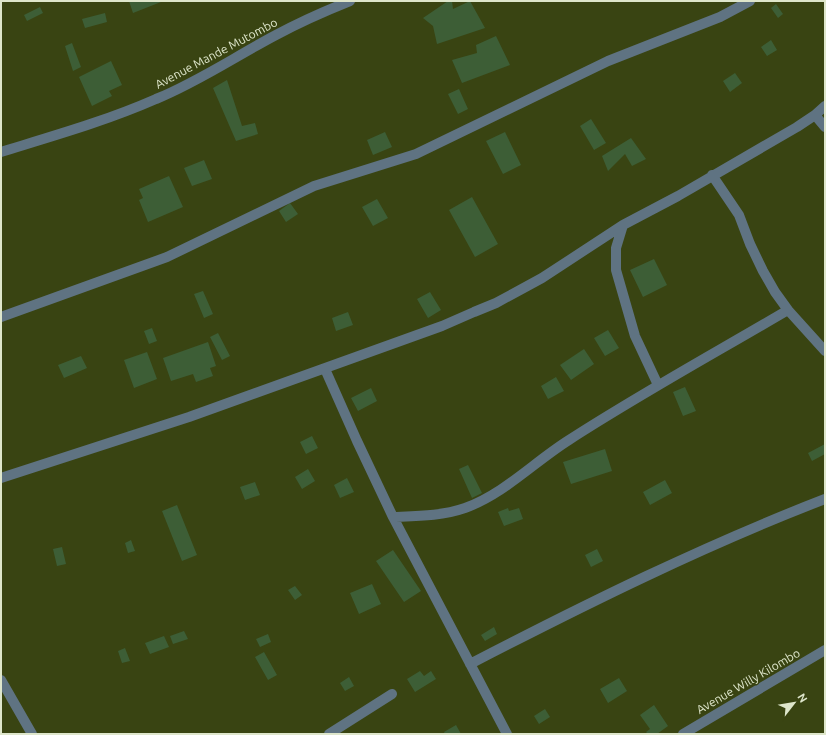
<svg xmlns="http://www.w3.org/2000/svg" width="826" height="735" font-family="Ubuntu,sans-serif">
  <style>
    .building { fill: #3d5e36 }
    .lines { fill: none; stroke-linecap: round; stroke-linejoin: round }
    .minor { stroke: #5f7382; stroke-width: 10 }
    .labels { text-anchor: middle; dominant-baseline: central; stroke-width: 3; stroke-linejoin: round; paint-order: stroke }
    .street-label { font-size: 12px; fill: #dee6cb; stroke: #394412 }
  </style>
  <rect width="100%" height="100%" fill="#394412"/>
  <!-- building -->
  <path class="building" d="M129 1H160L161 2 133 13Z
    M448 1H452L453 9 470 1 485 28 437 44 433 26 423 18Z
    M776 4 783 14 778 18 771 8Z
    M40 7 43 13 27 21 24 15Z
    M105 13 107 22 85 28 82 19Z
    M496 36 510 65 462 83 452 60 477 53 476 45Z
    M771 40 777 50 767 56 761 47Z
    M72 43 81 67 73 71 65 46Z
    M111 61 122 85 109 91 112 96 92 106 79 77Z
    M735 73 742 83 730 92 723 81Z
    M227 80 242 126 255 123 258 134 236 141 213 88Z
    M459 89 468 109 458 114 448 94Z
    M591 119 606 143 594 150 580 126Z
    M385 132 392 147 373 155 367 140Z
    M505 132 521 165 503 174 486 141Z
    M631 138 646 159 632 166 625 154 608 171 602 156Z
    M204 160 212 179 192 186 184 168Z
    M169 176 183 207 148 222 139 200 143 198 139 189Z
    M472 197 498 244 475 257 449 210Z
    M377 199 388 218 373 226 362 207Z
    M290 203 298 214 286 222 279 211Z
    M654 259 667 285 643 297 630 270Z
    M203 291 213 314 204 318 194 294Z
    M430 292 441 310 428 318 417 299Z
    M348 312 353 325 336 331 332 318Z
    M152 328 157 341 149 344 144 331Z
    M608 330 619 348 605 356 594 338Z
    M218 333 230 356 222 360 210 337Z
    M208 342 216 366 210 368 213 376 196 382 193 374 171 381 163 358Z
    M584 349 594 364 571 380 560 365Z
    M147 352 157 379 134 388 124 360Z
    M81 356 87 368 64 378 58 365Z
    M556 377 564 391 548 399 541 386Z
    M685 387 696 411 683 416 673 392Z
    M371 388 377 401 358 411 351 398Z
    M312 436 318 448 306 454 300 442Z
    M825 444V454L812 461 808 453Z
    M605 449 612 471 571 484 563 462Z
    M468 465 482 493 472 498 459 469Z
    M308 469 315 481 302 489 295 477Z
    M347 478 354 492 340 498 334 485Z
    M665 480 672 493 650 505 643 492Z
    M255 482 260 495 245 500 240 487Z
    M177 505 197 555 182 561 162 511Z
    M508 508 509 511 519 508 523 519 504 526 498 512Z
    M131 540 135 551 128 553 125 543Z
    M62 547 66 564 57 566 53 549Z
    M597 549 603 561 591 567 585 555Z
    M393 550 421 591 404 602 376 561Z
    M372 584 381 604 359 614 350 593Z
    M295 586 302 595 295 600 288 590Z
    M494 627 497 634 485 641 481 635Z
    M184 631 188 639 173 644 170 636Z
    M268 634 271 642 260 647 256 639Z
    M164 636 169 647 150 654 145 643Z
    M125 648 130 661 122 663 118 651Z
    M264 652 277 675 268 680 255 657Z
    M420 671 424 676 431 671 436 679 415 692 407 679Z
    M349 677 354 686 345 691 340 683Z
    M619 678 627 691 608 703 600 689Z
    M654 705 668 726 657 734H648L646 732 650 729 640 715Z
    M545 709 550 717 539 724 534 716Z
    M456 725 461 734H445L444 732Z"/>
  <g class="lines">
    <!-- minor -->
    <path class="minor" d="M815 115 825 127
      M1 152C53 136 106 121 156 99 198 82 236 56 276 35 300 22 325 11 350 1
      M712 175 739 215 750 244 763 271 775 292 788 310 825 351
      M623 225 616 248V270L635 336 658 385
      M1 317 167 257 314 186 416 154 608 61 720 17 750 1
      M325 369 357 441 393 517 507 734
      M1 478 189 417 442 326 474 312 496 303 542 278 623 225 678 196 797 127 815 115 825 106
      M393 517C418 516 442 516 465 508 504 494 534 462 569 440 640 394 715 353 788 310
      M470 664C586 604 703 546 825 499
      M1 680 32 734
      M329 734 392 694
      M683 734 825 650"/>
  </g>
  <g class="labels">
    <!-- street labels -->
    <g class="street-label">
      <text transform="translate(216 53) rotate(-28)">Avenue Mande Mutombo</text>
      <text transform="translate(748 681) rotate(-30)">Avenue Willy Kilombo</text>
    </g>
  </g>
  <!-- border -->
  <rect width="826" height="735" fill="none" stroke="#dee6cb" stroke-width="4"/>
  <!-- north arrow -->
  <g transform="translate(794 703) rotate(59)" stroke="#394412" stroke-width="3" paint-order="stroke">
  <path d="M0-3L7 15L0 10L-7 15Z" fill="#dee6cb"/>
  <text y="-6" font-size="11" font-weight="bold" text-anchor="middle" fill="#dee6cb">N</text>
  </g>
</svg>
